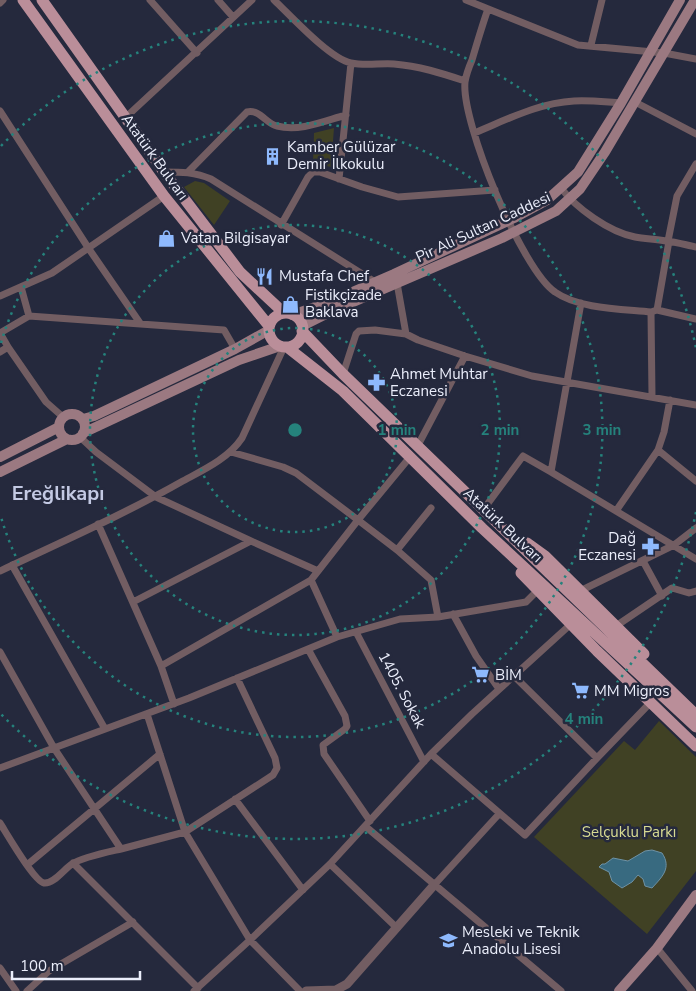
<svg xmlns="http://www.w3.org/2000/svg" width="696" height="991" font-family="'Nunito Sans',sans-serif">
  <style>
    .green { fill: #404124 }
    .water { fill: #386a80; stroke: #6e92a5 }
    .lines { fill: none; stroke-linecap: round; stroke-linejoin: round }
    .minor { stroke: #725d62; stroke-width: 7 }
    .tertiary { stroke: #725d62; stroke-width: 9 }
    .secondary { stroke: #9b7981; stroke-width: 10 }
    .primary { stroke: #ba8e99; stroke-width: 11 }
    .ring { fill: none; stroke: #25827c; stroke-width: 2.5; stroke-dasharray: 2.5 5 }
    .labels { text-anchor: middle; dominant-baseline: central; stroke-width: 5; stroke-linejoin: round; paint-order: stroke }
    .poi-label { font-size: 15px; fill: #ebeefb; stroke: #25293d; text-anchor: start }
    .street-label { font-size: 15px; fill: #ebeefb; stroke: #25293d }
    .park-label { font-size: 15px; fill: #d8db92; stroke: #25293d }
    .district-label { font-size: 20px; font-weight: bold; fill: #c3c9e3; stroke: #25293d }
    .centre { fill: #25827c; stroke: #25293d; stroke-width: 2.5 }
    .ring-label { font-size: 15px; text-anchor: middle; font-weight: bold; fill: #25827c; stroke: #25293d; stroke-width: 5; stroke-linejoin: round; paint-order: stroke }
  </style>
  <rect width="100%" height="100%" fill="#25293d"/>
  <!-- green -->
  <path class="green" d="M334 128 331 167 313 163 314 133Z
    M195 181 204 183 230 201 214 225 184 187Z
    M659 721 696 757V871L647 934 534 837 624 741 635 750Z"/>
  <!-- water -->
  <path class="water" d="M652 850 662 853C672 868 662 877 652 888L645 886 643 879 638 875 632 882 622 888 612 881 609 872 599 867 602 864H605L613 858 628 861 645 851Z"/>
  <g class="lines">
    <!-- minor -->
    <path class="minor" d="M150 0 197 53
      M218 0 233 17
      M274 0C291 16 330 59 351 63 365 66 380 63 394 64 419 66 441 73 465 81
      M466 0 578 45 664 53 696 59
      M0 3 3 0
      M488 9C482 26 477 43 472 60 469 67 466 75 465 82 461 122 522 270 555 292 579 309 622 309 651 312L657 310 696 319
      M591 45 602 0
      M635 102 696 134
      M0 111 89 249 140 323
      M125 118 252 0
      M474 133C506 120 538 103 574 101 590 100 605 102 621 103
      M164 172C181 172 195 172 211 179L375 282
      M188 172 247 112C260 109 266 124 277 126 300 132 324 121 346 115
      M339 179 351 63
      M561 188C576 208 609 232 635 237 645 239 655 239 666 241 676 242 686 245 696 247
      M281 225 308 177 313 172H320L362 187 398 197 495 190
      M668 241 677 196 696 164
      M397 283 406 334 418 340 465 356 532 376 696 405
      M21 287 29 316
      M0 296 52 273 164 196
      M581 303 551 472 696 559
      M657 310 669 241
      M651 312 652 396
      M0 333 29 316 224 330 235 349
      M0 333 8 347 46 402 63 417
      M0 352 8 347
      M343 374 356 334 359 331 375 330 406 334
      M80 437 96 452 156 497 251 541
      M417 447 465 356
      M658 450 696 481
      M431 508 397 550 431 580 438 617
      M483 510 523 456 551 472
      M616 511 658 450 664 432 670 400
      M98 524 161 666 174 704
      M397 550 358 520 410 457
      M643 561 662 596
      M12 565 105 729
      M0 571C61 542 123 515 181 482 203 470 228 459 242 438L284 347
      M311 580 337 637
      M580 591 674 545 696 528
      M133 602 251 541 318 571
      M453 614 476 656 499 689
      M616 626 672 588 689 593 696 591
      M356 632 424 762
      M308 649 345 716 347 726 345 729 323 745 324 754 370 821
      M0 652 54 748 121 849 185 832 273 775 277 768 275 758 237 678
      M161 666 311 580 358 520 296 473 283 467 231 452
      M514 676 597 758 651 702
      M147 714 185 832 250 940 300 991
      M431 754 525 835 597 758
      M0 768 189 698 337 637 400 619 438 617 526 602 538 590
      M235 799 303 890
      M0 823C7 834 34 881 44 883 54 884 64 869 72 864 83 857 108 852 121 849
      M365 826 561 991
      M73 863 198 988
      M330 864 397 928
      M27 865 160 754
      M435 884 499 814
      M657 948 692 991
      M0 968 16 991
      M27 991 49 971 133 922
      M194 991 250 940 330 864 431 754 472 714 571 624"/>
    <!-- tertiary -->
    <path class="tertiary" d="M306 991 336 990 347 984 435 884"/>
    <!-- secondary -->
    <path class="secondary" d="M292 315 327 303 394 274 514 218 547 200 578 172 621 103 680 0
      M302 326 330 312 502 238 556 211 580 189 605 152 695 0
      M59 427a13 13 0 1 1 26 0a13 13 0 1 1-26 0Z
      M83 419 94 416 235 349 269 330
      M83 433 239 360 280 346
      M0 457 59 427
      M0 472 67 439
      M619 991 657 948 696 895"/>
    <!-- primary -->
    <path class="primary" d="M23 0 164 196 269 326
      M42 0 164 172 240 272 284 313
      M269 330a17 17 0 1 1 34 0a17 17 0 1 1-34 0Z
      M302 331 343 374 696 715
      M287 347 343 391 482 528 696 727
      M527 543 545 556 644 654
      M521 573 597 651 696 746"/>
  </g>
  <!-- distance rings -->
  <g class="ring">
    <circle cx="295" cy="430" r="102"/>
    <circle cx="295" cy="430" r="205"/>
    <path d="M1 343A307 307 0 1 1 1 517"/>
    <path d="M696 512A409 409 0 0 1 1 714M1 146A409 409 0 0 1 696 348"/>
  </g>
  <!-- icons -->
  <defs>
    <symbol id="building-bare" viewBox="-9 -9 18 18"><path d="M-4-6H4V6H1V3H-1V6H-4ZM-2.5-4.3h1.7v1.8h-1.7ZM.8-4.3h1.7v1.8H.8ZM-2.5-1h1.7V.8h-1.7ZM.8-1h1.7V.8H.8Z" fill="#8eb9fd" stroke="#25293d" stroke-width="2.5" paint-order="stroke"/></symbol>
    <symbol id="shop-bare" viewBox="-9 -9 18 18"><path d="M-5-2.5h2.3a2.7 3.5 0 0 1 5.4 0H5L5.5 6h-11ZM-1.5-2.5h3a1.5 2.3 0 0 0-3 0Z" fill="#8eb9fd" stroke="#25293d" stroke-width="2.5" paint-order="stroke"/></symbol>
    <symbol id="restaurant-bare" viewBox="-9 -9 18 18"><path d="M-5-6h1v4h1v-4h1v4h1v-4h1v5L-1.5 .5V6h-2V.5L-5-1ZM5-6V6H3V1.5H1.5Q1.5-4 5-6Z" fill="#8eb9fd" stroke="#25293d" stroke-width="2.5" paint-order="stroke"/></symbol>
    <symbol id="pharmacy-bare" viewBox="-9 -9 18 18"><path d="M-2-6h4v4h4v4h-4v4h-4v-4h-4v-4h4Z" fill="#8eb9fd" stroke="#25293d" stroke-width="2.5" paint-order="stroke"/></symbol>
    <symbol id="supermarket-bare" viewBox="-9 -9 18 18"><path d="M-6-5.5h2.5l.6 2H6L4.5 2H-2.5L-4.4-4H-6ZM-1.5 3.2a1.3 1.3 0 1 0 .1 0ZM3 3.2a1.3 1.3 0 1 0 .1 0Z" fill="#8eb9fd" stroke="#25293d" stroke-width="2.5" paint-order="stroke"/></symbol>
    <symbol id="university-bare" viewBox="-9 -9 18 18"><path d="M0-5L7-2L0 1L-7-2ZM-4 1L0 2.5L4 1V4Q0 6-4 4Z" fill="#8eb9fd" stroke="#25293d" stroke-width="2.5" paint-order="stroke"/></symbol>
  </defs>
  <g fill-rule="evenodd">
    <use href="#building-bare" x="260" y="144" width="25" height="25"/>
    <use href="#shop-bare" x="154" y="226" width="25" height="25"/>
    <use href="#restaurant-bare" x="252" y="264" width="25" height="25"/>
    <use href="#shop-bare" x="278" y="292" width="25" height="25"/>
    <use href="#pharmacy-bare" x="364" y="370" width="25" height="25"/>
    <use href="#pharmacy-bare" x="638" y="534" width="25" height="25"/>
    <use href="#supermarket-bare" x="468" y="662" width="25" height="25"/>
    <use href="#supermarket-bare" x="568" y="678" width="25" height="25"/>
    <use href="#university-bare" x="436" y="928" width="25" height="25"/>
  </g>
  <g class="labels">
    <!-- poi labels -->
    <g class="poi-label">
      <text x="287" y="147">Kamber Gülüzar<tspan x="287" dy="17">Demir İlkokulu</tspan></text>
      <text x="181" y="238">Vatan Bilgisayar</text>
      <text x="279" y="276">Mustafa Chef</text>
      <text x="305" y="295">Fistikçizade<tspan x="305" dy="17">Baklava</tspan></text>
      <text x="390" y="374">Ahmet Muhtar<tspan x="390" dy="17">Eczanesi</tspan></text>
      <text x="636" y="538" text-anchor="end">Dağ<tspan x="636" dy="17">Eczanesi</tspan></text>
      <text x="495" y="675">BİM</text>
      <text x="594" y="691">MM Migros</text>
      <text x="462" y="932">Mesleki ve Teknik<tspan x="462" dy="17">Anadolu Lisesi</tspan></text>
    </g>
    <!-- street labels -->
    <g class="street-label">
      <text transform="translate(155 157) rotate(54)">Atatürk Bulvarı</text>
      <text transform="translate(483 227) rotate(-25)">Pir Ali Sultan Caddesi</text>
      <text transform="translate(503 525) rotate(43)">Atatürk Bulvarı</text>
      <text transform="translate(402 690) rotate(62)">1405. Sokak</text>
    </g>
    <!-- park labels -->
    <g class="park-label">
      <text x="629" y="832">Selçuklu Parkı</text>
    </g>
    <!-- district labels -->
    <g class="district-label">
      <text x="58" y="493">Ereğlikapı</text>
    </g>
  </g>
  <circle cx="295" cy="430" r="8" class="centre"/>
  <g class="ring-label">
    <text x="397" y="435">1 min</text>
    <text x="500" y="435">2 min</text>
    <text x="602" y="435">3 min</text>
    <text x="584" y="724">4 min</text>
  </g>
  <!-- scale -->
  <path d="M12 971v8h128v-8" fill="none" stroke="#ebeefb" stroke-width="2.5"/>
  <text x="20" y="971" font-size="15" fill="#ebeefb" stroke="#25293d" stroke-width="4" paint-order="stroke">100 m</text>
</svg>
